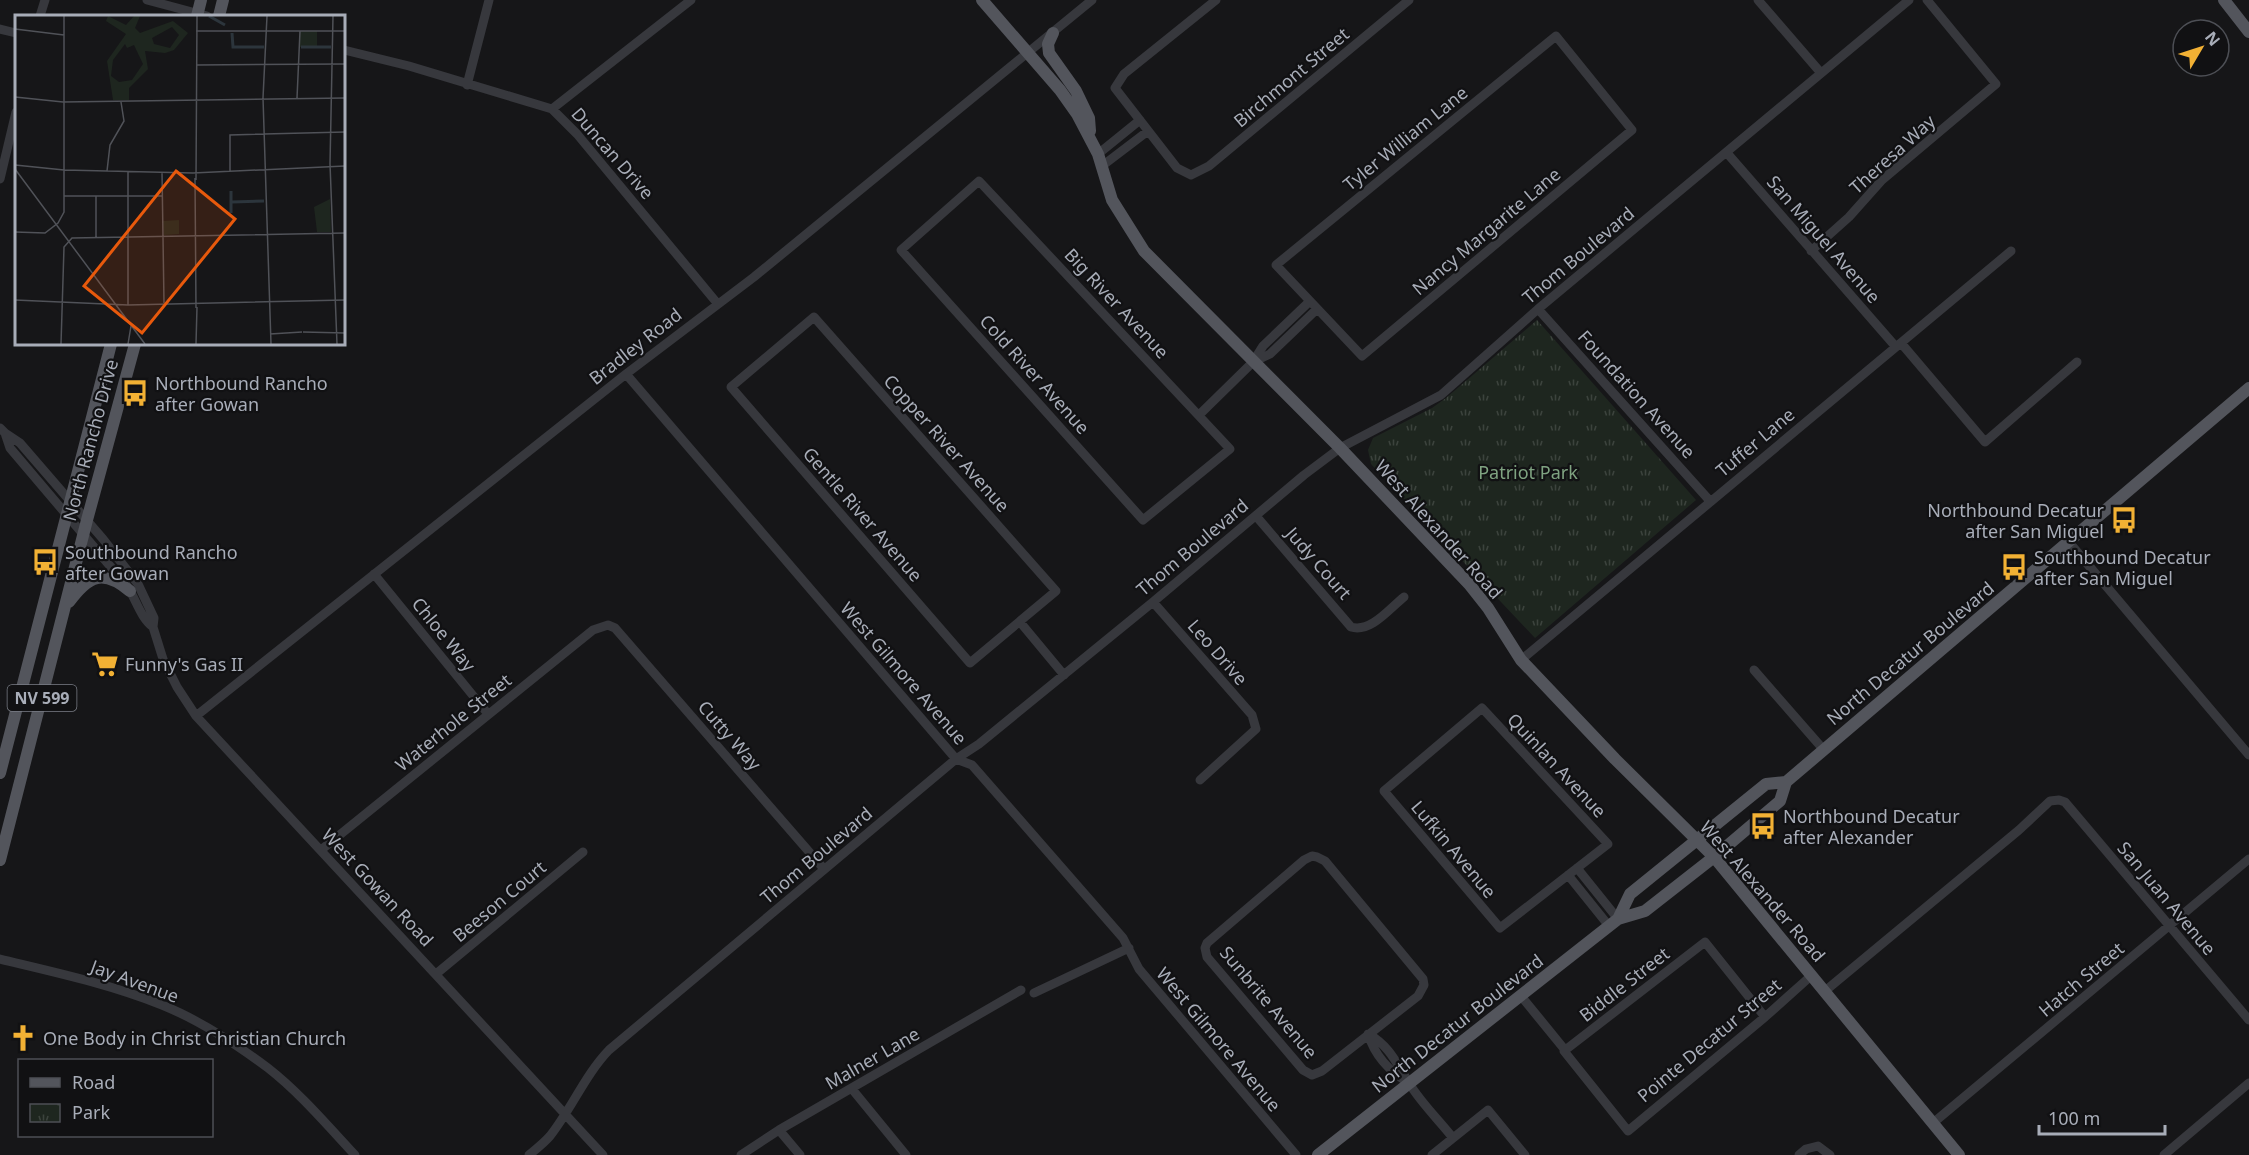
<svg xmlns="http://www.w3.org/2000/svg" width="2249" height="1155" font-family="'Noto Sans',sans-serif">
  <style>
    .park { fill: url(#park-tufts) }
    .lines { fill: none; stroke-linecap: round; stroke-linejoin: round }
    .minor { stroke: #37383d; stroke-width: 9 }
    .major { stroke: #53555c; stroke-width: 12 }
    .labels { text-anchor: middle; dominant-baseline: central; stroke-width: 4.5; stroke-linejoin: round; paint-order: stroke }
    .shield { fill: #111113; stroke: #7b7e86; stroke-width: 1.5 }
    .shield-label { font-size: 16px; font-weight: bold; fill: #a8adb8 }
    .street-label { font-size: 18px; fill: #a8adb8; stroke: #111113 }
    .poi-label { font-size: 18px; fill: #a8adb8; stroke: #111113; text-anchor: start }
    .park-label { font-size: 18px; fill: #7fa381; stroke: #111113 }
    .inset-river { fill: none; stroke: #2c353c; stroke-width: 3 }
    .inset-road { fill: none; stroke: #505258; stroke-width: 1.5 }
    .view { fill: #e8590c; fill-opacity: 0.15; stroke: #e8590c; stroke-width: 3 }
    .inset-edge { fill: none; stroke: #a8adb8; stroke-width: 3 }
  </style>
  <defs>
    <pattern id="park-tufts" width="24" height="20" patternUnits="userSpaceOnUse" patternTransform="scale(1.5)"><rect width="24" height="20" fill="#1e261f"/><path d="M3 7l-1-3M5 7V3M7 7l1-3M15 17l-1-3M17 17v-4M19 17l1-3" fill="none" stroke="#3c433d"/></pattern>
  </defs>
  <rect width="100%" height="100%" fill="#161618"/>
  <!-- park -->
  <path class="park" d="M1537 320 1696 500 1535 638 1371 464 1368 450 1373 438 1432 408 1446 398Z"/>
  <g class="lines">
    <!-- minor -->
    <path class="minor" d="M147 0 207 16
      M1216 0 1124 74 1115 88 1177 168 1191 175 1209 166 1409 0
      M1758 0 1821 73
      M40 16 45 0
      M0 29 16 33
      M1556 36 1632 130 1362 356 1276 265Z
      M344 50 409 66 552 109 577 134 717 303
      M467 85 489 0
      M552 109 691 0
      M1727 153 1896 347
      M1098 154 1140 120
      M1102 166 1148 131
      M0 179 16 112
      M979 181 1230 449 1143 520 901 250Z
      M1811 251 1849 217 1882 180 1996 84 1927 0
      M1538 309 1710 501
      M814 317 1056 591 970 663 731 387Z
      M1901 343 1985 442 2077 362
      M1253 362 1270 354 1317 309
      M626 374 956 759 972 765 1123 938 1139 969 1296 1155
      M1199 415 1253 362 1263 346 1310 301
      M0 428 5 433 10 448 127 586C136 599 140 617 153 627
      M5 433 20 443 103 539 138 584 154 618 153 627 163 659 177 687 196 716 603 1155
      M1256 516 1351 627C1371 633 1390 608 1404 597
      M2068 541 2249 755
      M374 574 488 714
      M1153 602 1252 715 1256 729 1200 780
      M1020 622 1064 675
      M1521 660 2011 251
      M1754 670 1823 749
      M1482 708 1608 844 1500 928 1384 791Z
      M196 716 626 374 754 277 1092 0
      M321 850 593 630 608 625 615 628 824 869
      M1312 856 1317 857 1325 861 1423 979 1424 985 1418 996 1322 1071 1312 1075 1303 1070 1207 957 1205 948 1207 943 1304 860Z
      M1577 868 1618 919
      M1568 875 1609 926
      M0 959C54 972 110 984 162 1005 199 1020 236 1044 268 1068 300 1093 327 1125 355 1155
      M436 974 583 852
      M1825 991 2019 830 2050 801 2059 800 2065 802 2249 1020
      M1034 993 1129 948
      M1521 996 1565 1050
      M1765 1017 1705 942 1564 1051 1628 1131 1765 1017 1812 975
      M1368 1034C1389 1045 1397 1064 1409 1083 1421 1103 1439 1120 1453 1138
      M1368 1034C1375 1056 1390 1072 1409 1083
      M852 1089 906 1155
      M1933 1123 2249 859
      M779 1130 800 1155
      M529 1155C536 1149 544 1143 550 1136 572 1108 585 1075 609 1050L956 759 979 744 1153 602 1304 475 1340 448 1441 395 1538 309 1909 0
      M741 1155 779 1130 1021 990
      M1432 1155 1488 1110 1525 1155
      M1799 1155 1806 1149 1818 1146 1830 1155
      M2164 1155 2249 1083"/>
    <!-- major -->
    <path class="major" d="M982 0 1060 90 1077 114 1098 154 1112 200 1144 251 1340 448 1469 584 1488 608 1521 660 1615 759 1714 857 1959 1155
      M2224 0 2249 32
      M197 16 201 0
      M219 16 223 0
      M1053 33 1048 44 1049 53 1076 91 1089 118 1090 131
      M69 602C89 575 103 569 130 591
      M0 773 111 344
      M0 860 87 520 135 344
      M1618 919 1630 894 1766 784 1786 782
      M1318 1155 1618 919 1645 911 1714 857 1780 801 1786 782 2249 388"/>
  </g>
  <!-- icons -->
  <defs>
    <symbol id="bus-bare" viewBox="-9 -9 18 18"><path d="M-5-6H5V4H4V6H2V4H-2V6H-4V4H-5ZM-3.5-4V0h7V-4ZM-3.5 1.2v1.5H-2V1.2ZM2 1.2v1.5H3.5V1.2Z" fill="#f2b134" stroke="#111113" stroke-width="2.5" paint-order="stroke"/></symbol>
    <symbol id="supermarket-bare" viewBox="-9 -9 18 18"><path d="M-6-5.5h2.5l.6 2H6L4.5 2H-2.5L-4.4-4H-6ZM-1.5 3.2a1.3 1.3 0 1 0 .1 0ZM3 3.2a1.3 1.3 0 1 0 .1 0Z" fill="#f2b134" stroke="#111113" stroke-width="2.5" paint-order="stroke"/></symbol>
    <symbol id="church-bare" viewBox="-9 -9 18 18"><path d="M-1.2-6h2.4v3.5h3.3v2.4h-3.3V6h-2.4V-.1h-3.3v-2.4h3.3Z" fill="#f2b134" stroke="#111113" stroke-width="2.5" paint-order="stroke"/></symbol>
  </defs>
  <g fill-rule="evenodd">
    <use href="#bus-bare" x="116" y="374" width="38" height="38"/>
    <use href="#bus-bare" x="2105" y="501" width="38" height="38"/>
    <use href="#bus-bare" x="26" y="543" width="38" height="38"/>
    <use href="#bus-bare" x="1995" y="548" width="38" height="38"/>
    <use href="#supermarket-bare" x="86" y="645" width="38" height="38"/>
    <use href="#bus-bare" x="1744" y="807" width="38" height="38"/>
    <use href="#church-bare" x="4" y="1019" width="38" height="38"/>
  </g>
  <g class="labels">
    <!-- shield labels -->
    <rect class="shield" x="7.5" y="685" width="69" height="26" rx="4.5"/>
    <g class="shield-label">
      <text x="42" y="698">NV 599</text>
    </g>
    <!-- street labels -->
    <g class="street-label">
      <text transform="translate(1291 77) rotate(-40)">Birchmont Street</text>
      <text transform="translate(1405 138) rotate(-39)">Tyler William Lane</text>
      <text transform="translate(613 153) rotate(49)">Duncan Drive</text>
      <text transform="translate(1892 154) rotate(-42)">Theresa Way</text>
      <text transform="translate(1486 231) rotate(-40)">Nancy Margarite Lane</text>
      <text transform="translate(1824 239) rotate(49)">San Miguel Avenue</text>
      <text transform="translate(1578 255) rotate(-40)">Thom Boulevard</text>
      <text transform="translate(1117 303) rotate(47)">Big River Avenue</text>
      <text transform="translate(635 346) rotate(-38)">Bradley Road</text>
      <text transform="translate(1035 374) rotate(48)">Cold River Avenue</text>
      <text transform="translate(1637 394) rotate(48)">Foundation Avenue</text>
      <text transform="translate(90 440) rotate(-75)">North Rancho Drive</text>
      <text transform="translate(1755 442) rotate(-40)">Tuffer Lane</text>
      <text transform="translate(947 443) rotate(48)">Copper River Avenue</text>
      <text transform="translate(863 514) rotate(49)">Gentle River Avenue</text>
      <text transform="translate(1439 529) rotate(48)">West Alexander Road</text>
      <text transform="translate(1192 547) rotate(-40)">Thom Boulevard</text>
      <text transform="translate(1319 563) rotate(49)">Judy Court</text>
      <text transform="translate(444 634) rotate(51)">Chloe Way</text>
      <text transform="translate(1218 652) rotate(49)">Leo Drive</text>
      <text transform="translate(1910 653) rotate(-40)">North Decatur Boulevard</text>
      <text transform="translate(904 673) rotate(49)">West Gilmore Avenue</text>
      <text transform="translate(453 722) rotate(-39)">Waterhole Street</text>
      <text transform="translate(730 735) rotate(49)">Cutty Way</text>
      <text transform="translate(1557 765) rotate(47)">Quinlan Avenue</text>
      <text transform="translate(1454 849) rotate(50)">Lufkin Avenue</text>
      <text transform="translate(816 855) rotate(-40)">Thom Boulevard</text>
      <text transform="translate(378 887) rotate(47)">West Gowan Road</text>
      <text transform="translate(1763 891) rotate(49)">West Alexander Road</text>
      <text transform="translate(2167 898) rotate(50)">San Juan Avenue</text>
      <text transform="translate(499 901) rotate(-40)">Beeson Court</text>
      <text transform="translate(2081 979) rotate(-40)">Hatch Street</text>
      <text transform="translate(135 981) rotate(20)">Jay Avenue</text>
      <text transform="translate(1624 984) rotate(-38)">Biddle Street</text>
      <text transform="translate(1269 1002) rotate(50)">Sunbrite Avenue</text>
      <text transform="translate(1457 1023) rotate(-38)">North Decatur Boulevard</text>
      <text transform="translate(1219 1039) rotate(50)">West Gilmore Avenue</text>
      <text transform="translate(1709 1040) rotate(-40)">Pointe Decatur Street</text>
      <text transform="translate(872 1058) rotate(-30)">Malner Lane</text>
    </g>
    <!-- poi labels -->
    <g class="poi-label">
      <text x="155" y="383">Northbound Rancho<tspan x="155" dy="21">after Gowan</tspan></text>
      <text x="2104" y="510" text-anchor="end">Northbound Decatur<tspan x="2104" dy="21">after San Miguel</tspan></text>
      <text x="65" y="552">Southbound Rancho<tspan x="65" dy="21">after Gowan</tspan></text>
      <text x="2034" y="557">Southbound Decatur<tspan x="2034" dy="21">after San Miguel</tspan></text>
      <text x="125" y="664">Funny's Gas II</text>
      <text x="1783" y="816">Northbound Decatur<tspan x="1783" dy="21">after Alexander</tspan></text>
      <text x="43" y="1038">One Body in Christ Christian Church</text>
    </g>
    <!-- park labels -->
    <g class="park-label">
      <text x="1528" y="472">Patriot Park</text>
    </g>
  </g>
  <!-- overview -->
  <g transform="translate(15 15)">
    <rect width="330" height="330" fill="#161618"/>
    <path d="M93 1 111 10 119 1H125L120 13 125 18 158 6 173 18 159 35 150 38 130 36 133 54 114 73V85H98L92 46 111 19 91 6ZM157 12 164 20 155 33 139 29 137 23ZM110 29 112 33 119 30 128 49 117 65 104 67 96 61 98 45Z" fill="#1e261f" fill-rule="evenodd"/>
    <path d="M285 16H302V32H285ZM315 184 316 217H302L299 192ZM164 205V219L149 220 148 206Z" fill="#1e261f"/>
    <path class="inset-river" d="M194 1 210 10M217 18 218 32H249M286 32H316M216 176V198M217 187 249 186"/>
    <path class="inset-road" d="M252 1 248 83 256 329M318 1 315 149 322 329M0 14 49 20M181 16H330M182 50 330 49M0 82 48 87 330 83M282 83 285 16M0 150 49 155 178 158 330 151M0 154 130 329M92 156 95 130 109 106 106 87M215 156V120L330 117M147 157 149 288M180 163 181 293M181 165 182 1M49 181H147M81 181V222M0 217 30 218 43 208 49 197V1M0 285 113 290 330 285M113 290V157M288 317 330 318M255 319 287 317M46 329 49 232 57 223 330 218M113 329 116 311M181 329 182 292"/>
    <path class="view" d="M161 156 220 204 127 318 69 271Z"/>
    <rect width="330" height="330" class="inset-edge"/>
  </g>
  <!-- legend -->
  <rect x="18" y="1059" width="195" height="78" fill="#111113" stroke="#4d4f55" stroke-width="1.5"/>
  <rect x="30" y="1078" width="30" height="9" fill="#53555c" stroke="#4d4f55" stroke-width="1.5"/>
  <text x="72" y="1089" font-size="18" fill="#a8adb8">Road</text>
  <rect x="30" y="1104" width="30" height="18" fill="url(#park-tufts)" stroke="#4d4f55" stroke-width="1.5"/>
  <text x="72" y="1119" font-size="18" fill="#a8adb8">Park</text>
  <!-- north arrow -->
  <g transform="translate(2201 48) rotate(51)"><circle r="28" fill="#111113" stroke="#4d4f55" stroke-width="1.5"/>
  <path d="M0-4.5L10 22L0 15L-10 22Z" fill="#f2b134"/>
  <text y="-9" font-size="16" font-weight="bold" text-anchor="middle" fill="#a8adb8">N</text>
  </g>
  <!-- scale -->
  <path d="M2039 1125v9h126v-9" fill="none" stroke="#a8adb8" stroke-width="3"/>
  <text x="2048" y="1125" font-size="18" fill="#a8adb8" stroke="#111113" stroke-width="4.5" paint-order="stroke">100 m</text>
</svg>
